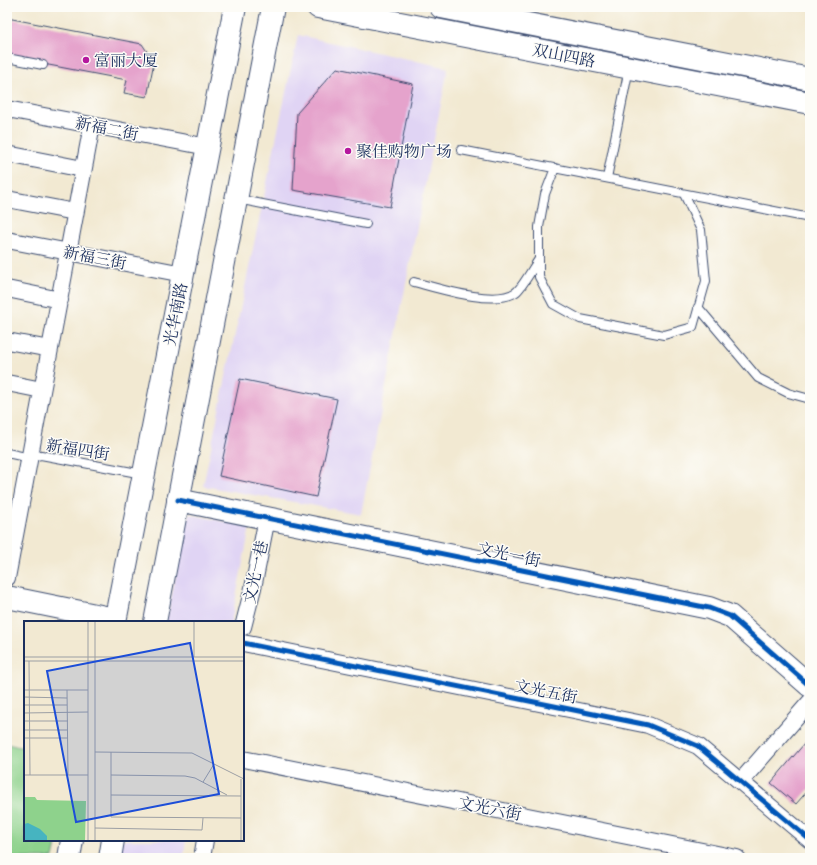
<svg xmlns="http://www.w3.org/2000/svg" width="817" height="865" font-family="'Gentium Book Plus','Noto Serif SC',serif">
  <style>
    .built { fill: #e0d4f4 }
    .green { fill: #8ed28c; stroke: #548075 }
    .building { fill: #e5a3cc }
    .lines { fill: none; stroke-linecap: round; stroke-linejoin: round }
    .lane-casing { stroke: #3b4b6f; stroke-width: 10 }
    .street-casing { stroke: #3b4b6f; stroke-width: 18 }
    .secondary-casing { stroke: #3b4b6f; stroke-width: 24 }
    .primary-casing { stroke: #3b4b6f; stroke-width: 24 }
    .lane { stroke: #fff; stroke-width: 8 }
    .street { stroke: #fff; stroke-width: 16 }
    .secondary { stroke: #fff; stroke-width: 22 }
    .primary { stroke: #fff; stroke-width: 22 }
    .cycleway-casing { stroke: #fdfcf7; stroke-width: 8 }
    .cycleway { stroke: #0057b8; stroke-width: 5 }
    .poi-dot { fill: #b5179e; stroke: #fdfcf7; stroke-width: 1.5 }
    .labels { text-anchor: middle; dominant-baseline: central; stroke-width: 3; stroke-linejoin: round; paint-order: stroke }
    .street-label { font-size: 16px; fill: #1b2f5e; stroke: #fdfcf7 }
    .poi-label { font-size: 16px; fill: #1b2f5e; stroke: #fdfcf7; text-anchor: start }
    .inset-road { fill: none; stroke: #9c9fa4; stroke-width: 1 }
    .view { fill: #1d4ed8; fill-opacity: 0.15; stroke: #1d4ed8; stroke-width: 2 }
    .inset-edge { fill: none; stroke: #1b2f5e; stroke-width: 2 }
  </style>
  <rect width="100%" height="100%" fill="#fdfcf7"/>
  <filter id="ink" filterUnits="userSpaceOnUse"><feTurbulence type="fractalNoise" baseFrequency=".025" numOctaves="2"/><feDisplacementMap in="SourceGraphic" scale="8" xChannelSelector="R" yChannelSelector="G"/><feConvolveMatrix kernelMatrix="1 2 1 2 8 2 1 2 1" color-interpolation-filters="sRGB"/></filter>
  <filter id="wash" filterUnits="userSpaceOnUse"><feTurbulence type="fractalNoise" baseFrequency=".012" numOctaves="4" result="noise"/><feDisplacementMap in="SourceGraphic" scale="16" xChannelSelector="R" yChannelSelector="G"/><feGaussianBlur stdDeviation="0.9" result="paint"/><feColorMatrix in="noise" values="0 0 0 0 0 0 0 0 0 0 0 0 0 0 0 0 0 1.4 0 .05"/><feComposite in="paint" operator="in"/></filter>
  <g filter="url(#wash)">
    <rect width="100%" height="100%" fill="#f2e9d2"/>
    <!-- built -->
    <path class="built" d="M298 35 448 68 361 514 203 486Z
      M189 514 250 527 231 622H166Z
      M122 840H186L183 858H118Z"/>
    <!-- green -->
    <path class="green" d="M7 744 25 748V840H57L53 858H7Z"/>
    <g id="blocks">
      <!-- building -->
      <path class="building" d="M7 18 142 44 154 62 147 97 124 93 127 80 7 57Z
        M337 68 413 84 390 207 293 190 297 113Z
        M240 379 337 399 316 497 219 476Z
        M810 737V788L796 804 771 783Z"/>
    </g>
  </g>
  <g filter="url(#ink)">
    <use href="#blocks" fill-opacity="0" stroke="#3b4b6f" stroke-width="1"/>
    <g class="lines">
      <defs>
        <path id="lane" d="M7 58 43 65
          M461 150 810 218
          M555 168 545 194 539 227V277L553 304 580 319 664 335 693 327 706 281 701 230 684 194
          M607 178 629 68
          M237 199 366 224
          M414 282C437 288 495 307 516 292 522 288 534 266 539 259
          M698 307 758 378 788 393 810 399
          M7 453 30 458 41 455 143 474"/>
        <path id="street" d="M7 109 208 147
          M7 154 83 169
          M7 199 75 212
          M7 240 183 274
          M7 289 60 300
          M7 341 50 349
          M7 383 42 390
          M7 578 92 125
          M243 627 253 588 267 518
          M243 643 648 725 698 746 810 840
          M243 759 737 858
          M741 781 810 702
          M202 858 205 840"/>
        <path id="secondary" d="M318 7 810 103
          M441 7 810 79
          M178 500 709 608 730 616 810 686
          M7 597 115 619"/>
        <path id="primary" d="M115 622 235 7
          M155 622 273 7
          M69 858 72 840
          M110 858 113 840"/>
      </defs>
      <!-- lane casing -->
      <use href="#lane" class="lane-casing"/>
      <!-- street casing -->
      <use href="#street" class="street-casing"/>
      <!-- secondary casing -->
      <use href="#secondary" class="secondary-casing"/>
      <!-- primary casing -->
      <use href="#primary" class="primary-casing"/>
      <!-- lane -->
      <use href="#lane" class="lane"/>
      <!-- street -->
      <use href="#street" class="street"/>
      <!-- secondary -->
      <use href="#secondary" class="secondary"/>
      <!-- primary -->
      <use href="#primary" class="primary"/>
      <defs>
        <path id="cycleway" d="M178 500 709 608 730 616 810 686
          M243 643 648 725 698 746 810 840"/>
      </defs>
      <!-- cycleway casing -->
      <use href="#cycleway" class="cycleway-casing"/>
      <!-- cycleway -->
      <use href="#cycleway" class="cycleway"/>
    </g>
  </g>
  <!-- markers -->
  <g class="poi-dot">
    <circle cx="86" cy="60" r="4"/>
    <circle cx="348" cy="151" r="4"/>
  </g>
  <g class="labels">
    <!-- street labels -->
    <g class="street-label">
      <text transform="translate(564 55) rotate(11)">双山四路</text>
      <text transform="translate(107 128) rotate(11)">新福二街</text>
      <text transform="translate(95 257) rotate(11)">新福三街</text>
      <text transform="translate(175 314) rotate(-79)">光华南路</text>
      <text transform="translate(78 449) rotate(9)">新福四街</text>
      <text transform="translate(509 554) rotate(12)">文光一街</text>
      <text transform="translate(255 572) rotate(-78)">文光一巷</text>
      <text transform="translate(546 691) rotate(11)">文光五街</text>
      <text transform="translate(490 808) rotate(11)">文光六街</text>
    </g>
    <!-- poi labels -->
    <g class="poi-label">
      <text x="94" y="60">富丽大厦</text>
      <text x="356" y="151">聚佳购物广场</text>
    </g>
  </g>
  <!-- overview -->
  <g transform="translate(24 621)">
    <rect width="220" height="220" fill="#f2e9d2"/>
    <path d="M0 176H11L13 179 62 180 61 219H0Z" fill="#8ed28c"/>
    <path d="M4 202 16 208 23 215V219H0V203Z" fill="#46b4c0"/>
    <path class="inset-road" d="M71 1V219M0 36H220M170 36V1M0 40H220M5 40 6 154M0 69H64M43 69 44 154M0 76 43 77M0 84H43M0 92 64 91M0 100H44M0 109H44M0 117H44M71 131 168 132 220 158M87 131V196L217 197M0 154H64M87 154 161 155 171 157 203 174M217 158V219M179 161 190 143M87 174 217 175M71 207 178 209 179 197M64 219V1"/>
    <path class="view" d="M166 22 195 173 52 201 23 50Z"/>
    <rect width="220" height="220" class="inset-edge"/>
  </g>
  <!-- margin -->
  <rect width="817" height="865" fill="none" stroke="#fdfcf7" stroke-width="24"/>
</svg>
